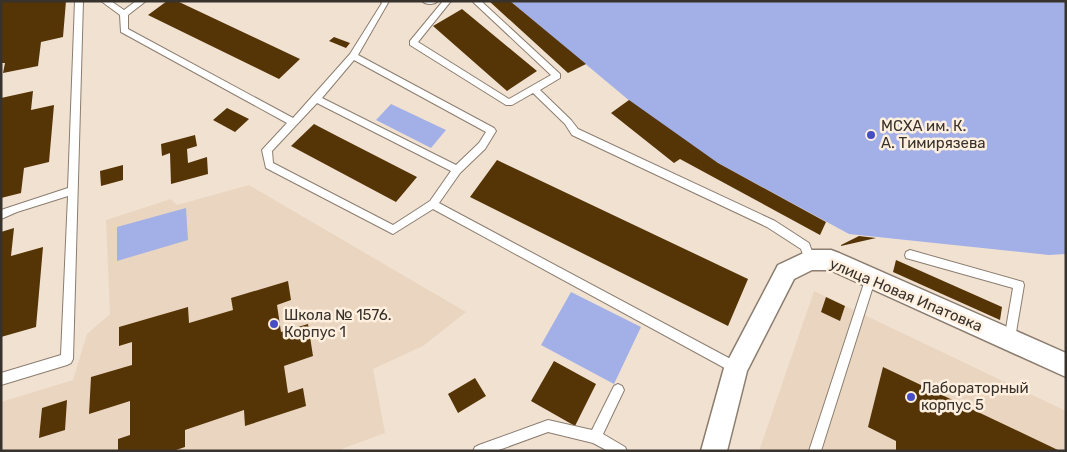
<svg xmlns="http://www.w3.org/2000/svg" width="1067" height="452" font-family="Rubik,sans-serif">
  <style>
    .built { fill: #ead6c0 }
    .green { fill: #a3b0e7 }
    .building { fill: #553406 }
    .lines { fill: none; stroke-linecap: round; stroke-linejoin: round }
    .service-casing { stroke: #8b7d6f; stroke-width: 2 }
    .minor-casing { stroke: #8b7d6f; stroke-width: 3 }
    .service { fill: #fff; fill-rule: evenodd }
    .minor { fill: #fff; fill-rule: evenodd }
    .poi-dot { fill: #474ec3; stroke: #feefde; stroke-width: 2 }
    .labels { text-anchor: middle; dominant-baseline: central; stroke-width: 5; stroke-linejoin: round; paint-order: stroke }
    .poi-label { font-size: 15px; fill: #38322c; stroke: #feefde; text-anchor: start }
    .street-label { font-size: 15px; fill: #38322c; stroke: #feefde }
  </style>
  <rect width="100%" height="100%" fill="#f1e1d1"/>
  <!-- built -->
  <path class="built" d="M249 185 466 312 423 346 373 369 385 433 336 451H1V402L73 380 87 334 110 314 106 220 171 199 177 205Z
    M814 291 1066 411V451H759Z"/>
  <!-- green -->
  <path class="green" d="M510 1H1066V254L1049 255 849 234 718 163 637 107Z
    M391 104 446 130 431 148 376 120Z
    M186 208 188 240 117 261V227Z
    M571 292 641 327 614 384 541 345Z"/>
  <!-- building -->
  <path class="building" d="M1 1H66L63 37 41 42 38 66 3 73 5 63H1Z
    M167 1H177L300 59 279 79 148 15Z
    M489 1H510L586 64 568 73Z
    M462 9 537 71 507 91 433 26Z
    M334 37 350 43 346 48 329 41Z
    M33 91 31 110 54 105 49 162 24 168 21 193 1 198V98Z
    M629 100 718 163 826 222 820 235 680 159 674 163 611 113Z
    M227 108 249 119 235 132 213 120Z
    M314 124 337 136 417 177 396 202 291 146Z
    M195 135 197 146 187 149 188 163 207 157 208 174 171 184 170 153 162 156 161 144Z
    M497 160 748 279 728 326 470 197Z
    M123 165V180L101 186 100 171Z
    M14 228 11 256 43 247 36 327 1 337V232Z
    M859 236 876 238 841 246V245Z
    M896 260 1002 307 1000 320 893 272Z
    M288 281 291 300 277 305 281 332 308 324 313 356 284 366 288 393 303 388 306 406 245 426 244 410 185 430V447L173 451H118V439L130 435V401L89 414 91 377 132 365V342L119 346V327L188 307 189 323 233 310 231 298Z
    M826 297 845 306 840 321 821 312Z
    M554 361 596 384 575 426 531 401Z
    M883 367 1060 451H896V441L868 427Z
    M475 378 486 396 458 413 448 394Z
    M67 400 65 430 39 438 42 408Z"/>
  <g class="lines">
    <defs>
      <path id="service" d="M75 1H83L73 359 71 363 67 365 1 385V373L61 355 68 196 17 212 1 219V210L68 188Z
        M101 1H111L124 10 136 1H146L128 15V29L293 118 350 54 382 3 380 1H389L358 55 494 128 496 131 485 149 460 173 439 203 740 364 742 368 740 372 736 374 732 372 433 209 393 234 266 168 262 150 287 123 121 32 120 15ZM354 60 486 132 479 143 456 165 322 98ZM317 103 451 171 430 201 393 225 273 163 272 151Z
        M422 1H438C434 5 426 5 422 1Z
        M443 1H451L418 42 509 99 551 75 472 1H481L560 74V78L540 90 571 120 578 129 775 221 809 243 815 260 814 263 810 265 806 263 801 249 767 227 572 135 565 124 533 93 512 105H506L410 45V41Z
        M910 250 1023 282 1024 285 1014 344 1010 345 1006 344 1004 340 1013 288 906 258 905 255 906 252Z
        M871 272 875 274 876 277 821 451H809L866 277 867 274Z
        M618 384 622 386 624 390 603 434 625 447 627 451H608L593 443 548 432 496 451H473L475 447 479 445 548 420 592 430 614 386Z"/>
      <path id="minor" d="M810 250H831L839 253 1066 353V377L830 270H812L794 279 747 371 727 451H701L724 368 778 265Z"/>
    </defs>
    <!-- service casing -->
    <use href="#service" class="service-casing"/>
    <!-- minor casing -->
    <use href="#minor" class="minor-casing"/>
    <!-- service -->
    <use href="#service" class="service"/>
    <!-- minor -->
    <use href="#minor" class="minor"/>
  </g>
  <!-- markers -->
  <g class="poi-dot">
    <circle cx="871" cy="135" r="5"/>
    <circle cx="274" cy="324" r="5"/>
    <circle cx="911" cy="397" r="5"/>
  </g>
  <g class="labels">
    <!-- poi labels -->
    <g class="poi-label">
      <text x="881" y="126">МСХА им. К.<tspan x="881" dy="17">А. Тимирязева</tspan></text>
      <text x="284" y="315">Школа № 1576.<tspan x="284" dy="17">Корпус 1</tspan></text>
      <text x="921" y="388">Лабораторный<tspan x="921" dy="17">корпус 5</tspan></text>
    </g>
    <!-- street labels -->
    <g class="street-label">
      <text transform="translate(906 295) rotate(23)">улица Новая Ипатовка</text>
    </g>
  </g>
  <!-- border -->
  <rect width="1067" height="452" fill="none" stroke="#38322c" stroke-width="5"/>
</svg>
